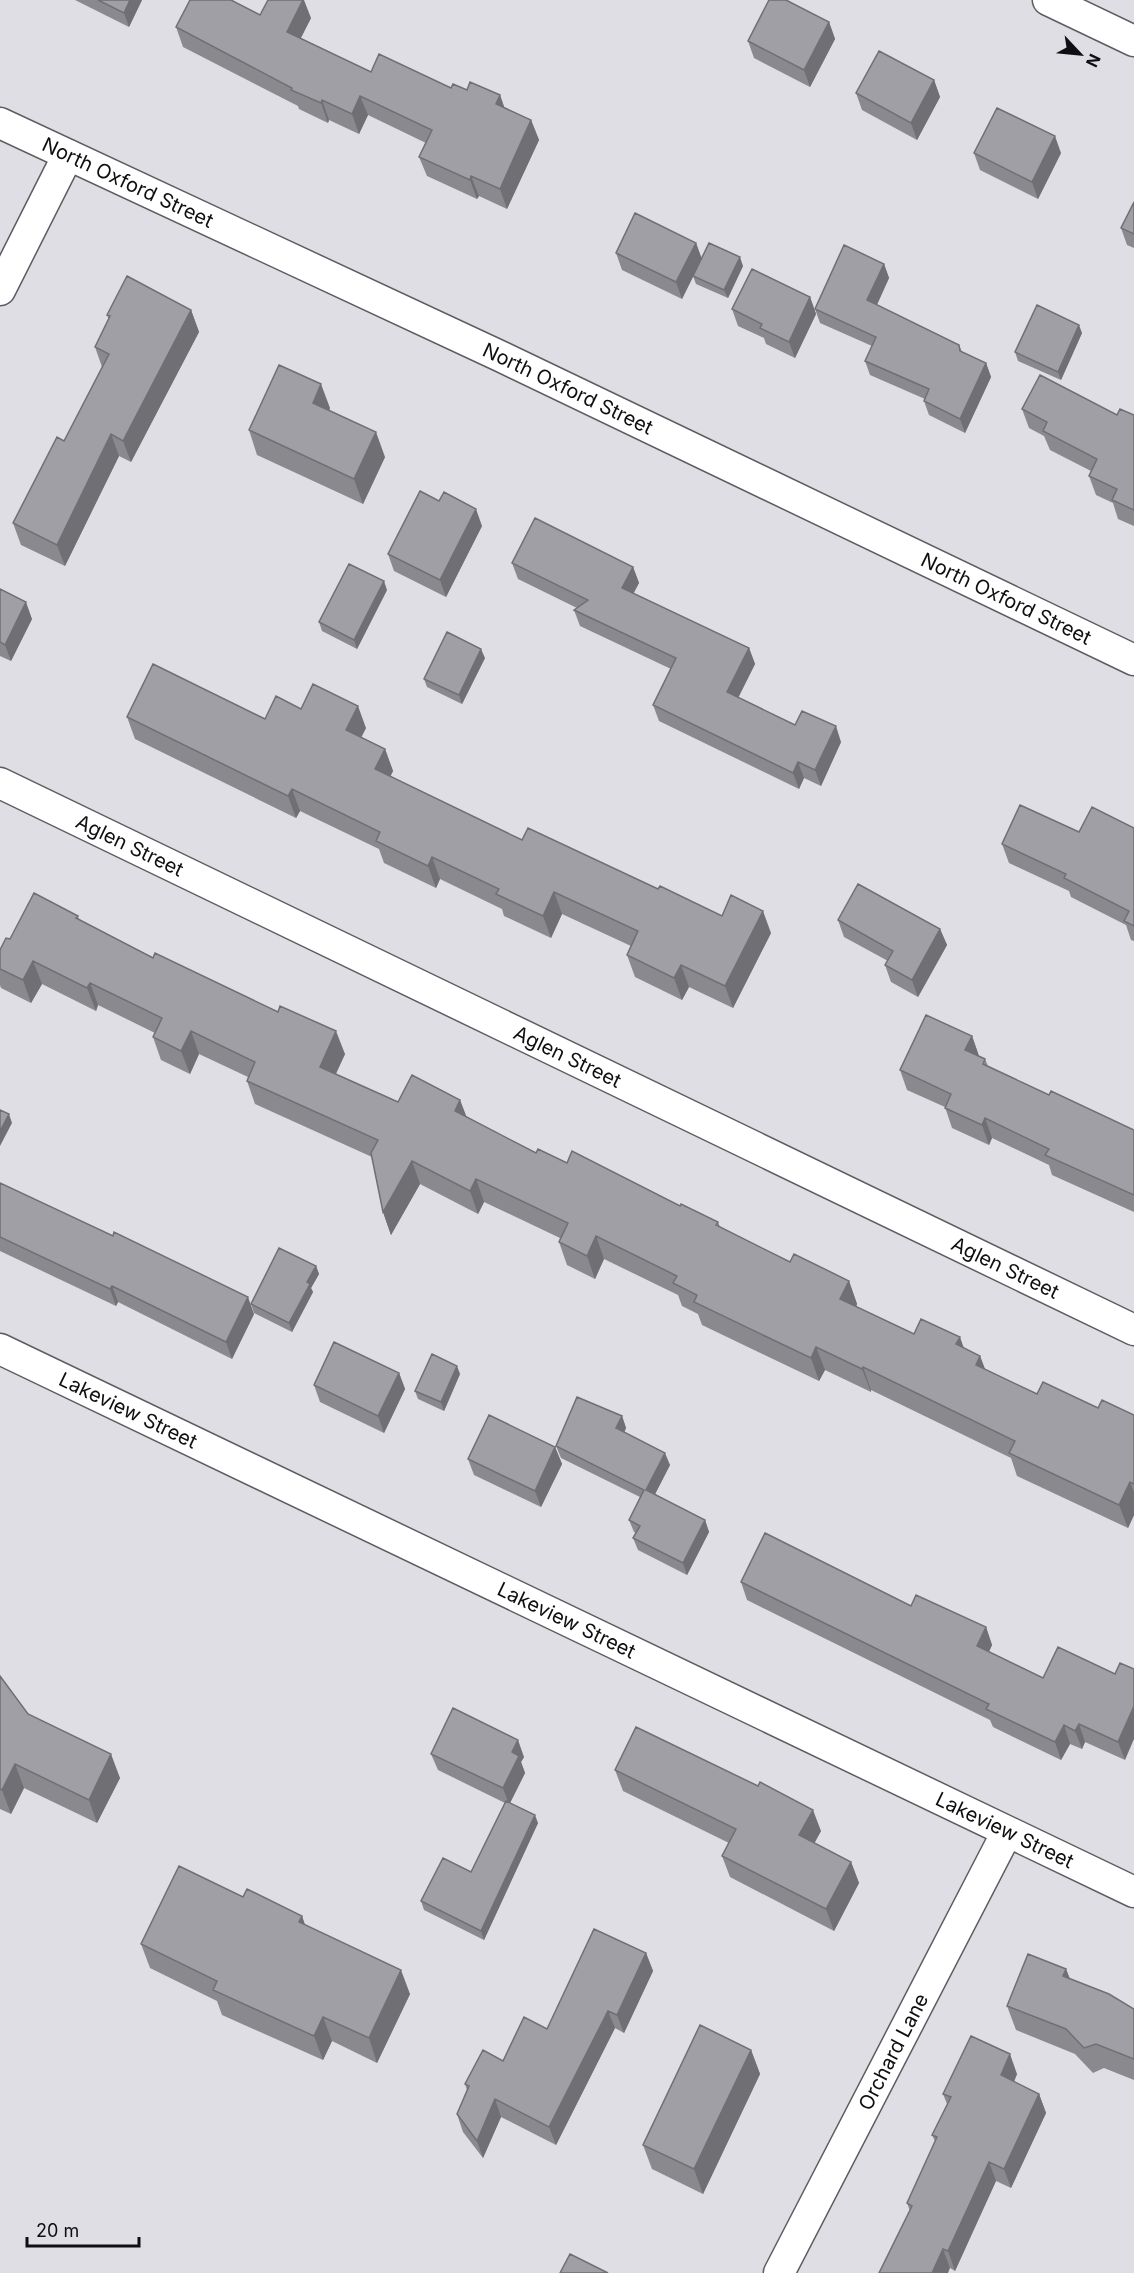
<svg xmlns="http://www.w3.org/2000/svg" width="1134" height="2273" font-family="Inter,sans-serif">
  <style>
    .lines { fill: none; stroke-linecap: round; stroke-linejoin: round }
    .street-casing { stroke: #5c5c61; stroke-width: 33 }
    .street { stroke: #fff; stroke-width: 30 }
    .wall { fill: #89898e }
    .shaded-wall { fill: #6f6f74 }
    .building { fill: #9f9fa5; stroke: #6f6f74; stroke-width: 1.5 }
    .labels { text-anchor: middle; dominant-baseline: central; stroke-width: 4.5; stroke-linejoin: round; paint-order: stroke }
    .street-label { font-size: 20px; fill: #0f0f11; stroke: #dedee4 }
  </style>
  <rect width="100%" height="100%" fill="#dedee4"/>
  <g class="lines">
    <defs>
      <g id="street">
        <path d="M1048 0 1134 41"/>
        <path id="s1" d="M0 123 502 357 1134 660"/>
        <path d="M0 290 68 155"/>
        <path id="s2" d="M0 783 1134 1330"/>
        <path id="s3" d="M0 1349 1134 1892"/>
        <path id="s4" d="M779 2273 1007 1832"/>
      </g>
    </defs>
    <!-- street casing -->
    <use href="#street" class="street-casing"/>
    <!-- street -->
    <use href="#street" class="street"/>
  </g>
  <!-- wall -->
  <path class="wall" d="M75 0H142L129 27Z
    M260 15 311 18 301 38 371 72 451 88 500 95 504 107 531 120 539 140 507 209 479 196 477 199 427 176 419 157 426 143 368 115 359 134 329 120 328 123 299 109 298 106 183 47 176 27Z
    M829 22 835 39 810 87 754 58 748 41Z
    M934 80 940 97 917 140 862 110 856 93Z
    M974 153H1061L1038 199 980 170Z
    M1134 202V248L1127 245 1121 228Z
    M696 243 701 258 743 266 728 298 696 284 693 276 682 299 622 270 616 253Z
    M884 264 889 278 877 305 959 345 962 352 986 363 991 377 965 433 929 415 924 401 925 399 870 375 865 361 872 346 820 323 815 309Z
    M810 297 816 314 795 358 766 344 764 338 738 326 732 309Z
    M191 310 199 332 131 462 119 456 65 566 21 545 13 523 64 441 102 367 95 347 109 320 107 315Z
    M1082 333 1061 380 1018 361 1015 352Z
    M330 408 329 410 385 457 363 504 257 455 249 430Z
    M1022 409 1134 415V526L1118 519 1113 503 1096 495 1089 476 1091 471 1050 450 1044 436 1029 428Z
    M482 526 446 597 394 571 388 554Z
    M512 563 633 567 639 583 633 593 749 648 755 664 738 698 795 725 841 742 821 786 804 778 799 789 659 721 653 705 671 669 580 626 574 610 577 608 518 579Z
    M0 589 32 619 11 661 0 656Z
    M387 590 357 649 322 631 319 622Z
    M485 658 462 704 427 687 424 679Z
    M301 709 366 728 361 737 385 749 393 771 390 777 522 840 658 889 722 916 771 933 733 1008 689 987 682 1000 635 977 627 955 631 946 562 914 551 938 504 916 502 909 440 879 436 888 384 863 379 849 300 811 296 818 135 739 127 717 265 719Z
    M1134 828V941L1131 940 1126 925 1071 897 1069 891 1009 863 1002 844 1079 832Z
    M78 916 79 920 345 1054 336 1074 398 1102 460 1100 466 1117 536 1153 567 1163 680 1206 718 1222 720 1227 790 1262 849 1281 857 1304 856 1307 914 1334 964 1348 980 1356 985 1370 1037 1394 1134 1415V1515L1128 1528 1017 1476 1011 1458 871 1390V1392L825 1370 819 1381 702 1325 698 1314 682 1306 678 1295 604 1259 595 1279 567 1265 559 1242 560 1238 484 1202 478 1214 420 1184 391 1235 383 1212 372 1157 255 1104 247 1081 248 1077 199 1054 190 1074 161 1060 153 1037 155 1033 98 1005 96 1011 42 984 31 1003 1 988 0 985V950L10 939Z
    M838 920 940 929 947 945 918 997 891 982 885 965 888 961 844 937Z
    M972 1036 979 1056 985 1059 988 1066 1049 1095 1134 1130V1212L1052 1175 1049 1165 992 1138 989 1145 952 1128 945 1107 907 1090 900 1070Z
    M0 1183 254 1314 232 1359 118 1302 116 1306 0 1251Z
    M316 1266 319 1274 311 1288 313 1292 292 1332 254 1313 251 1304Z
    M399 1373 405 1389 384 1433 320 1402 314 1385Z
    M460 1374 444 1411 418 1399 415 1391Z
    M622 1416 626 1428 624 1432 670 1465 655 1494 705 1520 709 1532 687 1575 638 1550 633 1538 636 1533 634 1532 629 1520 640 1497 561 1458 556 1446Z
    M555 1447 562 1464 541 1507 474 1475 468 1459Z
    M741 1582 986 1627 992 1645 989 1652 1043 1678 1115 1674 1125 1760 1085 1742 1082 1749 1070 1744 1061 1760 993 1727 990 1720 747 1600Z
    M0 1676 28 1714 120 1778 97 1823 24 1788 11 1814 0 1809Z
    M431 1754 524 1757 521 1762 525 1773 510 1803 538 1823 484 1940 424 1910 421 1901 471 1872 505 1803 438 1770Z
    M615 1770 821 1831 814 1843 851 1862 859 1883 834 1931 730 1877 722 1856 729 1843 623 1791Z
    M243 1897 302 1916 305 1925 410 1994 377 2063 332 2041 323 2060 222 2015 217 2001 150 1968 141 1944Z
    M646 1953 653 1971 624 2033 615 2028 556 2145 501 2117 483 2158 463 2132 457 2114 467 2090 465 2084 503 2061 547 2029Z
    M1066 1969 1070 1979 1134 2009V2080L1104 2068 1093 2073 1075 2054 1016 2030 1007 2006Z
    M751 2050 760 2074 703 2194 652 2169 643 2145Z
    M1017 2074 1014 2082 1039 2094 1046 2113 1011 2188 996 2181 955 2271 950 2268 910 2211 907 2203 935 2141 932 2135 947 2104 943 2094Z"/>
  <!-- shaded-wall -->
  <path class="shaded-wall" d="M130 0H142L129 27 124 13Z
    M303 0H304L311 18 294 51 287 32Z
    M829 22 835 39 810 87 804 70Z
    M934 80 940 97 917 140 911 123Z
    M500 95 507 115 496 104Z
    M360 96 368 115 359 134 352 114Z
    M322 100 329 120 328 123 321 103Z
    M531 120 539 140 507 209 500 189Z
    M1055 136 1061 153 1038 199 1032 182Z
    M471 176 479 196 477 199 470 180Z
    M696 243 702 259 682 299 676 282Z
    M740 257 743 266 728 298 724 290Z
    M884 264 889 278 872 315 867 300Z
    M810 297 816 314 795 358 789 342Z
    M191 310 199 332 131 462 123 441Z
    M1079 325 1082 333 1061 380 1058 372Z
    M986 363 991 377 965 433 960 419Z
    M321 384 330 408 322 427 313 403Z
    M376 432 385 457 363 504 354 479Z
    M111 434 119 456 65 566 57 545Z
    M476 509 482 526 446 597 440 580Z
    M633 567 639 583 628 604 622 588Z
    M384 581 387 590 357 649 354 640Z
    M26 602 32 619 11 661 5 645Z
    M749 648 755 664 733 708 727 692Z
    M481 649 485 658 462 704 459 695Z
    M358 706 366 728 354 752 346 730Z
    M836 726 841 742 821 786 815 770Z
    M385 749 393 771 383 791 375 769Z
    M798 762 804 778 799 789 793 773Z
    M292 789 300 811 296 818 288 796Z
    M432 857 440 879 436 888 428 866Z
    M554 892 562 914 551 938 543 916Z
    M763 911 771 933 733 1008 725 986Z
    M940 929 947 945 918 997 912 980Z
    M33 961 42 984 31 1003 23 980Z
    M681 965 689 987 682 1000 674 978Z
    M90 983 98 1005 96 1011 87 988Z
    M191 1031 199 1054 190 1074 181 1051Z
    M336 1031 345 1054 328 1090 320 1067Z
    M972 1036 979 1056 965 1050Z
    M460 1100 469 1123 455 1111Z
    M9 1114 12 1123 0 1146V1131Z
    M985 1118 992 1138 989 1145 982 1125Z
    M412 1161 420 1184 391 1235 383 1212Z
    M476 1179 484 1202 478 1214 470 1191Z
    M596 1236 604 1259 595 1279 587 1256Z
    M316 1266 319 1274 311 1288 313 1292 292 1332 289 1323 307 1282Z
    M849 1281 857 1304 849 1322 840 1299Z
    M112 1286 118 1302 116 1306 110 1289Z
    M248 1297 254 1314 232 1359 226 1342Z
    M960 1337 968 1360 956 1344Z
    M816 1347 825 1370 819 1381 811 1358Z
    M980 1356 989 1379 976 1365Z
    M457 1366 460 1374 444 1411 441 1402Z
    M863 1367 871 1390V1392L862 1369Z
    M399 1373 405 1389 384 1433 378 1416Z
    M622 1416 626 1428 621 1440 616 1428Z
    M555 1447 562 1464 541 1507 535 1491Z
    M665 1453 670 1465 651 1502 646 1490Z
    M1130 1482 1134 1492V1515L1128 1528 1119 1505Z
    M705 1520 709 1532 687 1575 683 1563Z
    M986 1627 992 1645 983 1664 977 1646Z
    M1134 1706V1739L1125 1760 1118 1742Z
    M1079 1724 1085 1742 1082 1749 1075 1731Z
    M1064 1725 1070 1744 1061 1760 1055 1742Z
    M518 1740 524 1757 521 1762 525 1773 509 1805 503 1788 512 1752Z
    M111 1754 120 1778 97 1823 89 1800Z
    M15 1764 24 1788 11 1814 2 1790Z
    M813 1810 821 1831 807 1857 799 1835Z
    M535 1815 538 1823 484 1940 481 1931Z
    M851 1862 859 1883 834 1931 826 1909Z
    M302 1916 310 1940 299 1922Z
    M646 1953 653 1971 624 2033 617 2015Z
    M1066 1969 1075 1993 1063 1976Z
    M401 1970 410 1994 377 2063 369 2038Z
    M608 2011 615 2028 556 2145 549 2127Z
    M323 2017 332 2041 323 2060 314 2036Z
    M751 2050 760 2074 703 2194 694 2169Z
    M1010 2054 1017 2074 1008 2095 1001 2075Z
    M1039 2094 1046 2113 1011 2188 1004 2169Z
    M495 2099 501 2117 483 2158 477 2141Z
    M989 2162 996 2181 955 2271 948 2251Z
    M943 2249 950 2268 948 2273H932Z"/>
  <!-- building -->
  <path class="building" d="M98 0H130L124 13Z
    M190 0H231L260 15 268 0H303L287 32 371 72 379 54 451 88 453 84 467 90 470 82 500 95 496 104 531 120 500 189 471 176 470 180 419 157 432 130 360 96 352 114 322 100 321 103 291 90 292 88 176 27Z
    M769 0H786L829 22 804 70 748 41Z
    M879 51 934 80 911 123 856 93Z
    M997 108 1055 136 1032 182 974 153Z
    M1134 202V234L1121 228Z
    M635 213 696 243 676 282 616 253Z
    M709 243 740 257 724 290 693 276Z
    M844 245 884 264 867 300 959 345 960 351 986 363 960 419 924 401 929 389 865 361 876 337 815 309Z
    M752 269 810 297 789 342 760 328 762 324 732 309Z
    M127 276 191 310 123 441 111 434 57 545 13 523 57 437 64 441 109 354 95 347 110 316 107 315Z
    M1037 305 1079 325 1058 372 1015 352Z
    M279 365 321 384 313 403 376 432 354 479 249 430Z
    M1040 375 1117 415 1120 409 1134 415V510L1112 500 1117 489 1089 476 1097 459 1043 431 1047 422 1022 409Z
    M420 491 439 501 444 492 476 509 440 580 388 554Z
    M535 518 633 567 622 588 749 648 727 692 795 725 802 711 836 726 815 770 798 762 793 773 653 705 676 658 574 610 588 600 512 563Z
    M349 564 384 581 354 640 319 622Z
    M0 589 26 602 5 645 0 642Z
    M447 632 481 649 459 695 424 679Z
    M153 664 265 719 276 696 301 709 313 684 358 706 346 730 385 749 375 769 522 840 528 828 658 889 660 886 722 916 731 895 763 911 725 986 681 965 674 978 627 955 638 931 554 892 543 916 496 894 499 889 432 857 428 866 376 841 380 832 292 789 288 796 127 717Z
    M1020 805 1079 832 1092 807 1134 828V926L1124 921 1129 911 1064 878 1066 874 1002 844Z
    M858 884 940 929 912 980 885 965 893 951 838 920Z
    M34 893 78 916 76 918 153 958 155 953 278 1012 280 1006 336 1031 320 1067 398 1102 412 1075 460 1100 455 1111 536 1153 538 1149 567 1163 572 1151 680 1206 681 1204 718 1222 716 1225 790 1262 794 1254 849 1281 840 1299 914 1334 921 1319 960 1337 956 1344 980 1356 976 1365 1037 1394 1043 1382 1098 1408 1102 1400 1134 1415V1484L1130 1482 1119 1505 1009 1453 1015 1441 863 1367 862 1369 816 1347 811 1358 694 1302 697 1295 673 1283 677 1276 596 1236 587 1256 559 1242 568 1223 476 1179 470 1191 412 1161 383 1212 371 1153 378 1140 247 1081 255 1062 191 1031 181 1051 153 1037 162 1018 90 983 87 988 33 961 23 980 0 969V950L6 938 10 939Z
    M926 1015 972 1036 965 1050 985 1059 983 1064 1049 1095 1051 1091 1134 1130V1195L1045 1155 1049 1149 985 1118 982 1125 945 1108 951 1094 900 1070Z
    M0 1110 9 1114 0 1131Z
    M0 1183 113 1236 114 1232 248 1297 226 1342 112 1286 110 1289 0 1237Z
    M279 1248 316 1266 307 1282 310 1284 289 1323 251 1304Z
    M334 1342 399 1373 378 1416 314 1385Z
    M432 1354 457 1366 441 1402 415 1391Z
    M577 1397 622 1416 616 1428 665 1453 646 1490 705 1520 683 1563 633 1538 640 1526 629 1520 644 1490 556 1446Z
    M489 1415 555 1447 535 1491 468 1459Z
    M765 1533 911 1606 916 1595 986 1627 977 1646 1043 1678 1058 1647 1115 1674 1120 1663 1134 1669V1706L1118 1742 1079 1724 1075 1731 1064 1725 1055 1742 986 1709 989 1704 741 1582Z
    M0 1676 28 1714 111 1754 89 1800 15 1764 2 1790 0 1789Z
    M453 1708 518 1740 512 1752 519 1756 503 1788 431 1754Z
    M636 1727 758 1786 760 1782 813 1810 799 1835 851 1862 826 1909 722 1856 736 1829 615 1770Z
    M506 1801 535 1815 481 1931 421 1901 443 1858 471 1872Z
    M179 1866 243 1897 247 1889 302 1916 299 1922 401 1970 369 2038 323 2017 314 2036 213 1990 217 1981 141 1944Z
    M594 1929 646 1953 617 2015 608 2011 549 2127 495 2099 477 2141 457 2114 469 2086 465 2084 483 2050 503 2061 524 2017 547 2029Z
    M1028 1954 1066 1969 1063 1976 1109 1994 1134 2009V2059L1096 2044 1084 2048 1066 2029 1007 2006Z
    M700 2025 751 2050 694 2169 643 2145Z
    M971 2036 1010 2054 1001 2075 1039 2094 1004 2169 989 2162 948 2251 943 2249 932 2273H879L912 2206 907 2203 937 2137 932 2135 951 2097 943 2094Z
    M570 2254 608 2273H560Z"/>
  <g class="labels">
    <!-- street labels -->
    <g class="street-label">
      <text stroke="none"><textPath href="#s1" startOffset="141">North Oxford Street</textPath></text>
      <text stroke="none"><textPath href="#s1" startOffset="627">North Oxford Street</textPath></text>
      <text stroke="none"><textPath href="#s1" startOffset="1113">North Oxford Street</textPath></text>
      <text stroke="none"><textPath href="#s2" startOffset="144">Aglen Street</textPath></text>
      <text stroke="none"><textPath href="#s2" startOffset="630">Aglen Street</textPath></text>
      <text stroke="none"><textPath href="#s2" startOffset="1116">Aglen Street</textPath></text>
      <text stroke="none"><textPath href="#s3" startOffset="142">Lakeview Street</textPath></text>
      <text stroke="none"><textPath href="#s3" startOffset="628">Lakeview Street</textPath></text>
      <text stroke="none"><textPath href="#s3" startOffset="1114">Lakeview Street</textPath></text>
      <text stroke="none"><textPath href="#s4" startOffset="249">Orchard Lane</textPath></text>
    </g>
  </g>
  <!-- north arrow -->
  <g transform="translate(1080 54) rotate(116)" stroke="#dedee4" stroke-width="4.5" paint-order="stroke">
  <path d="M0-4.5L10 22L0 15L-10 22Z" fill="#0f0f11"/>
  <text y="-9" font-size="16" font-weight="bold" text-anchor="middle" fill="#0f0f11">N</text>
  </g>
  <!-- scale -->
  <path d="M27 2237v9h112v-9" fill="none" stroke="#0f0f11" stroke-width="3"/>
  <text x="36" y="2237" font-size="18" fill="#0f0f11" stroke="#dedee4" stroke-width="4.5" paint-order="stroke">20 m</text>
</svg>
